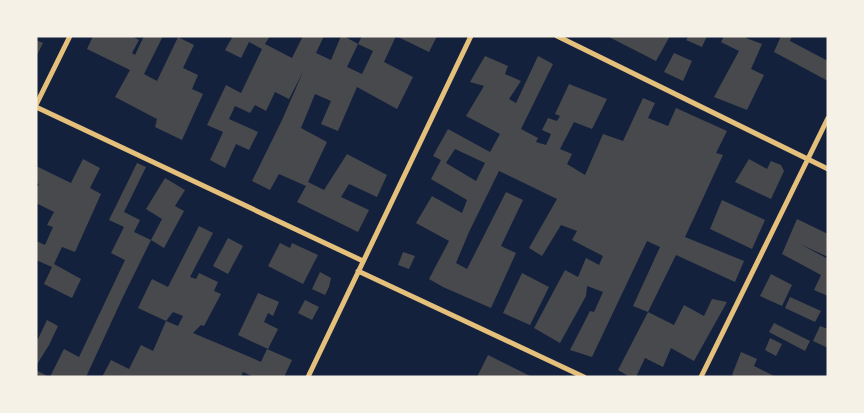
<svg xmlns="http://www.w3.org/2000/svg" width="864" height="413" font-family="Raleway,sans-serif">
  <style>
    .building { fill: #48494c; fill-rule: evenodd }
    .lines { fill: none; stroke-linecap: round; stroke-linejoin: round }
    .minor { stroke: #e5c07b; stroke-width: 5 }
  </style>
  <rect width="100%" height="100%" fill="#14213d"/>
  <!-- building -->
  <path class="building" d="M93 36H132L139 40 132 53 135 55 144 36H163L144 74 157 81 178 37 194 45 183 68 198 75 192 89 203 94 182 140 155 127 157 119 115 97 130 70 87 49Z
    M233 36H270L265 44 292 58 303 36H324L316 53 331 60 341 36H344L358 44 347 67 362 74 373 51 358 44 362 36H396L384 62 413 77 397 109 357 87 338 131 321 124 331 101 315 94 301 128 327 142 308 182 324 190 347 154 387 175 377 197 349 184 341 197 369 210 358 232 297 202 306 186 279 174 270 190 252 181 282 120 303 72 289 99 275 92 266 111 255 105 250 113 235 106 229 119 258 132 249 150 236 144 225 168 210 160 223 132 207 125 226 85 241 93 262 49 249 42 241 58 225 50Z
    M396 36H437L429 52Z
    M607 36H670L656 61Z
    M689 36H707L702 47 686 40Z
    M724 36H747L746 38 762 44 751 69 764 75 747 110 714 97 739 51 721 42Z
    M781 36H792L790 41 828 61V81L774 52Z
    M36 40 43 43 36 57Z
    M674 53 692 61 683 81 664 72Z
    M485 56 508 66 505 74 521 81 509 99 516 103 538 56 553 64 521 129 538 138 536 142 546 145 551 134 542 130 548 118 557 121 560 116 555 114 569 84 607 99 592 129 574 122 560 149 572 154 567 164 585 175 603 134 623 141 643 98 655 103 648 118 668 126 676 108 727 131 716 153 723 155 685 237 744 261 735 282 676 255 648 312 633 306 660 247 647 241 592 357 570 350 590 311 594 312 603 292 587 286 586 296 560 343 534 328 565 270 578 277 586 258 599 265 603 256 572 240 577 231 561 225 542 256 529 248 557 199 499 171 469 232 456 263 467 269 506 192 523 200 501 246 516 253 491 308 443 287 429 279 449 241 416 223 432 196 462 213 467 200 431 179 441 160 433 156 448 129 490 152 500 134 466 116 484 86 470 82ZM455 149 485 163 476 181 446 163Z
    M83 159 100 168 90 188 101 194 75 252 62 247 54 264 81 279 72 298 44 284 52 267 36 260V241L45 245 53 227 47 225 54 212 36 203V189L39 184 36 183V166L71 183Z
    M749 159 767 169 771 161 781 165 784 171 771 199 735 182Z
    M137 163 146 167 124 212 140 220 134 232 151 240 122 299 86 377H50L64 349 79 357 125 260 111 253 124 227 109 220Z
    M165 178 185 190 175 206 184 211 164 248 151 240 162 219 146 209Z
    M722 200 765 220 752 249 710 229Z
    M797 219 828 234V257L800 244 828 259V296L814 290 821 275 782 254Z
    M199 226 213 233 190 277 196 279 199 273 218 282 214 291 221 294 204 326 201 325 193 333 250 357 261 362 267 349 292 360 284 377H254L243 372 241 377H102L111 360 129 369 141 345 153 351 166 321 178 326 183 316 173 312 166 321 138 308 152 279 168 287Z
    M228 238 243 246 228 274 213 266Z
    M280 243 290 248 292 243 318 255 303 284 268 266Z
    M403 252 415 256 409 269 398 265Z
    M320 272 331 278 329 287 325 295 312 289Z
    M522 273 549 287 530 325 503 313Z
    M771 274 792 285 782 306 760 296Z
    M258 293 279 302 273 316 268 313 264 322 278 329 268 349 238 335Z
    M790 297 821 311 815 322 785 308Z
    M712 299 727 302 694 361 671 348 663 367 645 358 636 377H630L618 370 648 312 674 325 684 305 704 316Z
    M305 300 319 307 312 320 298 313Z
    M47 320 58 326 49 345 36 366V338L38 339Z
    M774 323 810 341 805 351 769 332Z
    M820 326 828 329V348L813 341Z
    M770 338 782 344 776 356 765 350Z
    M741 352 757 359 754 366 776 377H736L732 375Z
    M488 355 532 377H477Z
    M36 370 49 377H36Z"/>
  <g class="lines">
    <!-- minor -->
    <path class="minor" d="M557 36 828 169
      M36 105 70 36
      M36 107 363 261
      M358 271 584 377
      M308 377 471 36
      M701 377 828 118"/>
  </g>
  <!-- border -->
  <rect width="864" height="413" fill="none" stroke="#f6f1e7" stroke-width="75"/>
</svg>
